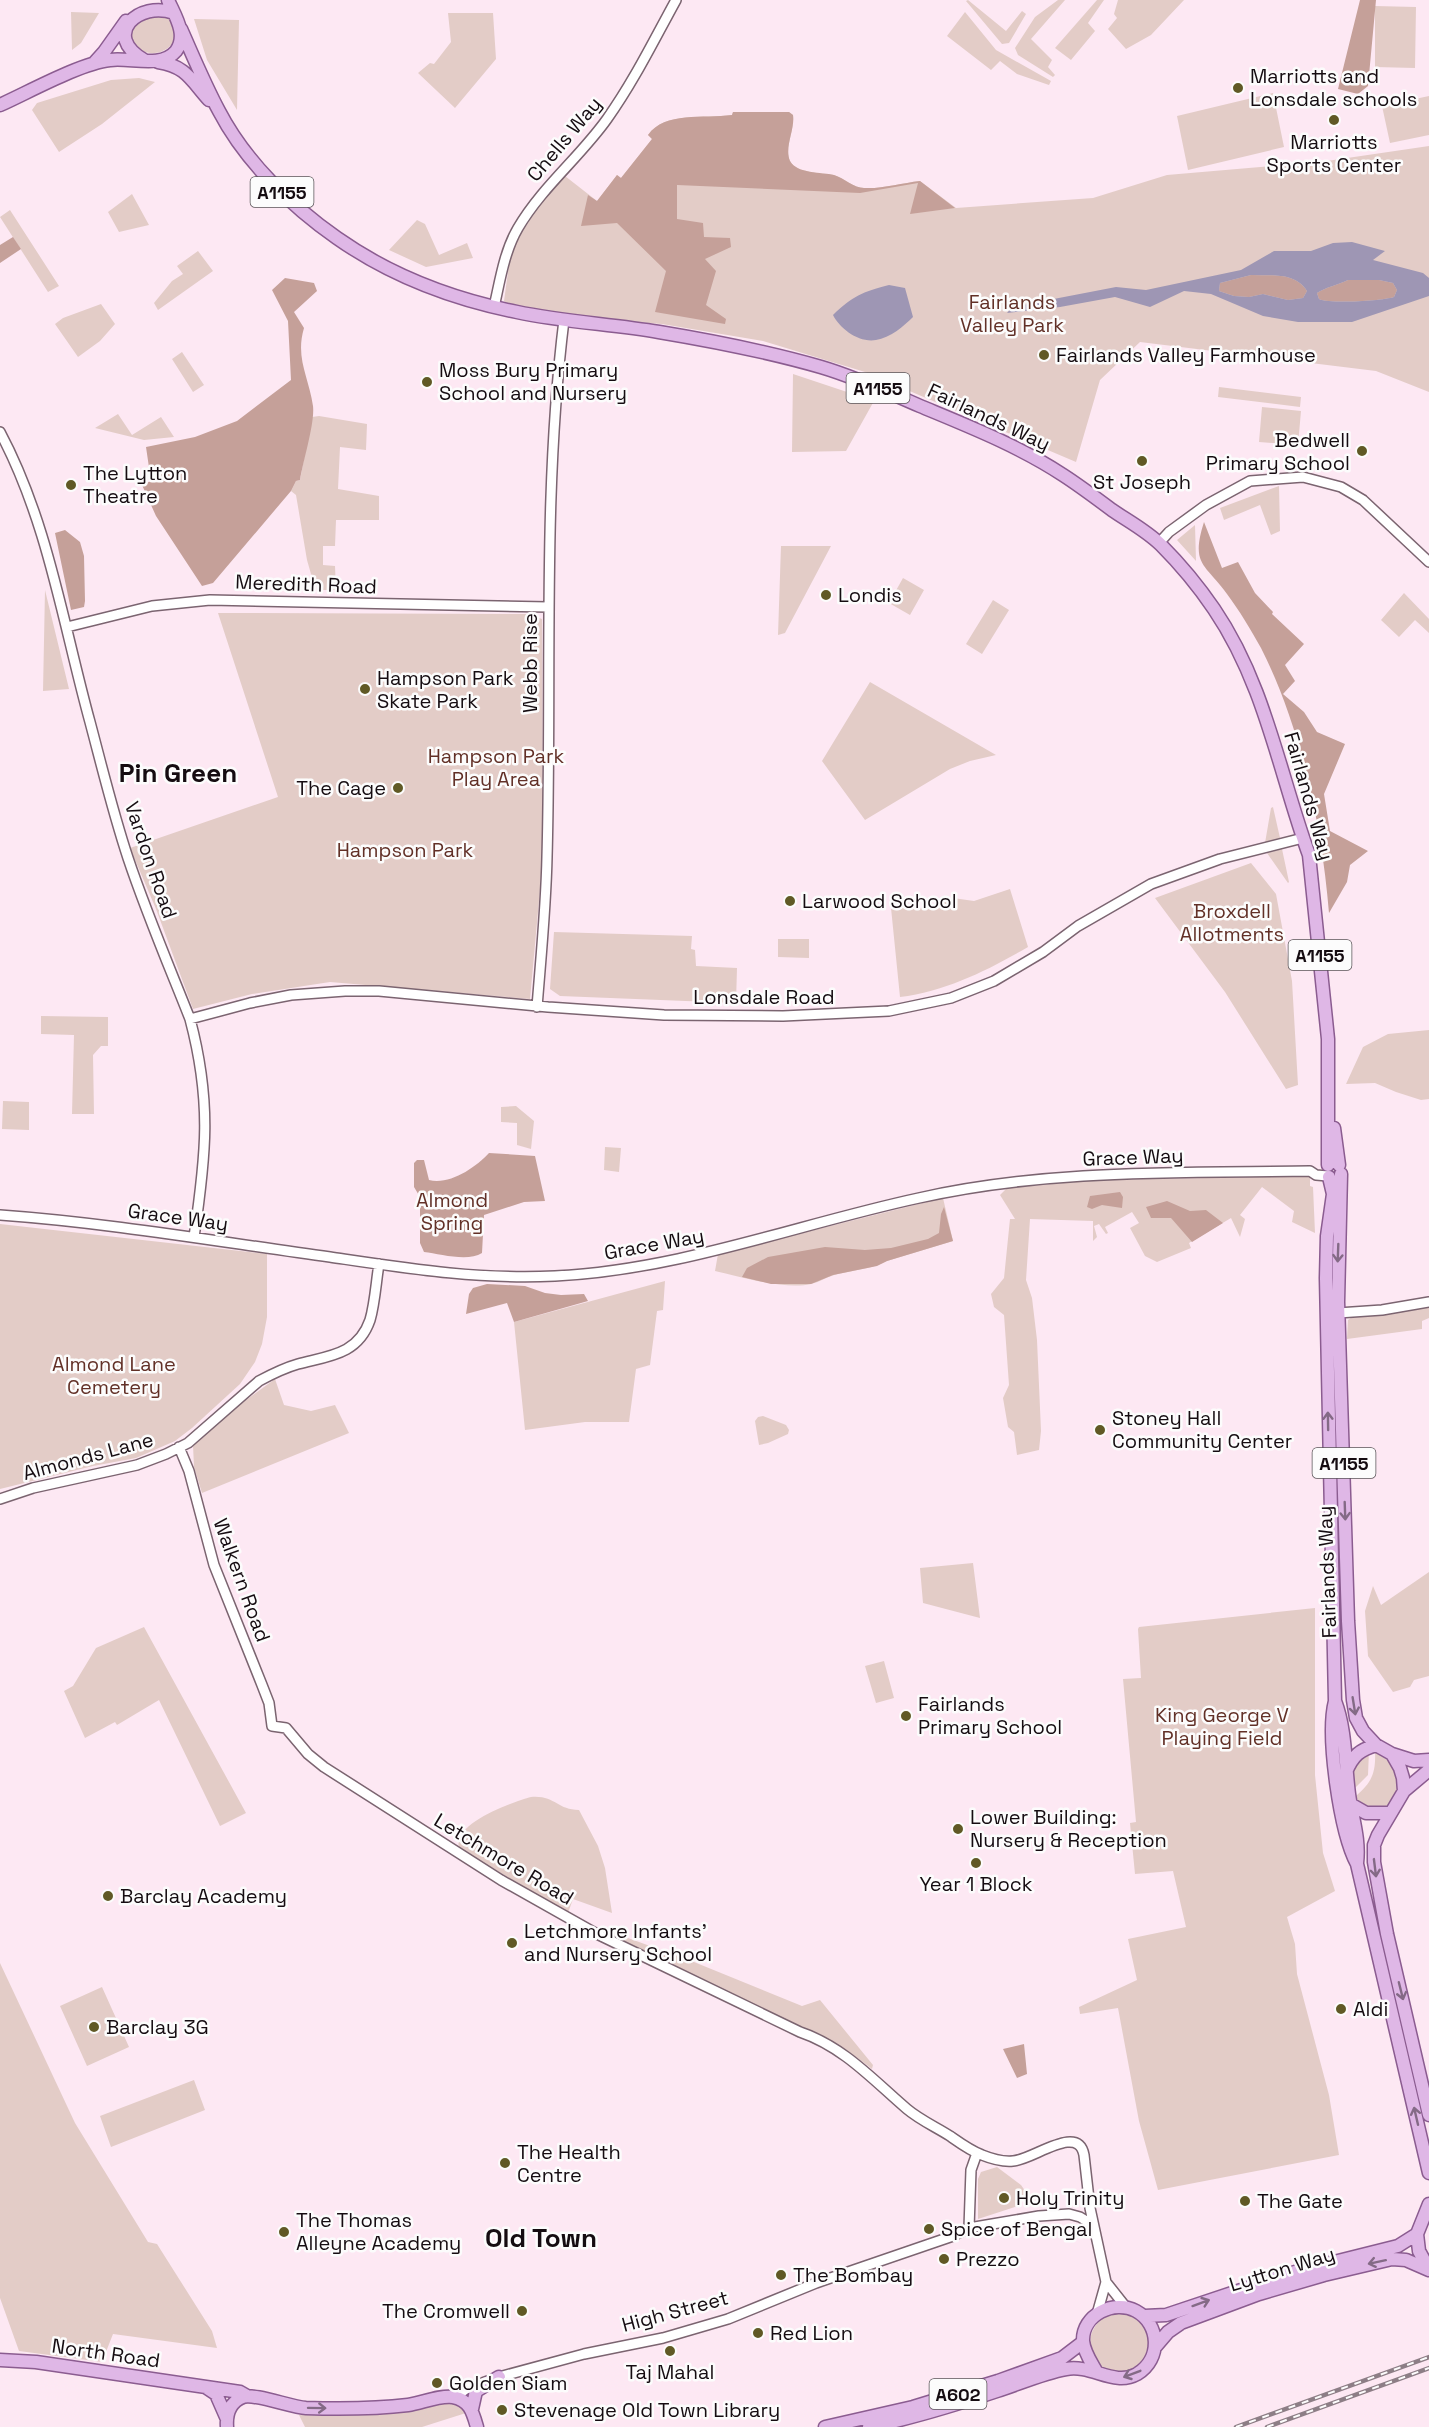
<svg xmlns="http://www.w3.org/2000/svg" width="1429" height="2427" font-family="'Space Grotesk',sans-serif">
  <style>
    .green { fill: #e3ccc7 }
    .forest { fill: #c5a099 }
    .water { fill: #9e96b4; fill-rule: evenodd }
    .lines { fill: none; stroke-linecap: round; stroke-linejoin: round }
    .minor-casing { stroke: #7b6470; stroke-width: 12 }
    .major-casing { stroke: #8b5c90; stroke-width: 15 }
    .minor { stroke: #fff; stroke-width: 9 }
    .major { stroke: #dfb7e6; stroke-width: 12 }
    .rail-casing { stroke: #8d7e86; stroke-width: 4.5 }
    .rail { stroke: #fcfcfc; stroke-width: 2; stroke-dasharray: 7; stroke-linecap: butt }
    .oneway { stroke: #846a86 }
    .poi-dot { fill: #605925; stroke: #fcfcfc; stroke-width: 2 }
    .labels { text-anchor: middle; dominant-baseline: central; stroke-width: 5; stroke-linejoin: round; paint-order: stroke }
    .shield { fill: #fcfcfc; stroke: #5a5458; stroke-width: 1.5 }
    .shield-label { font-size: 18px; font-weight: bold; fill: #150c11 }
    .poi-label { font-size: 20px; fill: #150c11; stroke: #fcfcfc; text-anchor: start }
    .street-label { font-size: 20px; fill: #150c11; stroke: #fcfcfc }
    .park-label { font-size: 20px; fill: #623027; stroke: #fcfcfc }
    .district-label { font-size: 26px; font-weight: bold; fill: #150c11; stroke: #fcfcfc }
  </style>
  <rect width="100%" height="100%" fill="#fde8f3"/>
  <!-- green -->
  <path class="green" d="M968 0 1006 31 1022 11 1026 14 1009 43 1002 44 966 1Z
    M1058 0H1065L1031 39 1052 60 1048 67 1055 75 1053 77 1018 55 1015 48 1035 17Z
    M1097 0H1104L1088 23 1095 31 1071 60 1055 48Z
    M1118 0H1184L1151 35 1126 49 1108 29 1117 18 1114 14Z
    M1375 6 1416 7 1415 68 1375 67Z
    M71 12 99 13 81 43 72 50Z
    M168 12 177 33C171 61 131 59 131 32 131 28 133 23 134 18Z
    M965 12 996 50 1051 81 1049 85 1017 74 1000 61 991 70 947 36Z
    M448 13H493L496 59 455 108 418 73 430 63 434 64 451 42Z
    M194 19 239 20 237 110 207 60Z
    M139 78 155 82 102 124 59 152 32 110 37 103 111 80Z
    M1273 93 1284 147 1188 170 1177 116Z
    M1429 96V135L1390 143 1382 106Z
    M733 112H789L793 115C795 130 784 147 790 161 797 174 821 172 834 175 844 178 854 188 864 188 882 189 902 183 920 181L956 208 1093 198 1167 175 1320 162 1429 146V392L1376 371 1140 342 1100 380 1076 462 865 372 763 341 662 324 568 317 509 306 504 301 511 250 545 196 565 176 597 201 617 175 621 178 652 139 648 135C665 111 704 119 732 115Z
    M132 194 149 225 119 232 108 212Z
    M10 210 59 286 48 292 0 217Z
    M417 220 425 224 439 255 467 243 473 258 426 267 389 250Z
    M198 251 213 271 158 310 154 303 172 281 183 274 177 266Z
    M101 304 115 324 100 341 78 357 55 324 63 318Z
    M182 352 204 385 193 392 172 359Z
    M793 374 874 401 846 451 792 452Z
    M1219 387 1301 397 1300 407 1218 397Z
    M1262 407 1301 411 1298 445 1259 442Z
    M118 414 132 435 161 417 174 437 144 440 95 428Z
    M319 416 367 424 366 450 340 447 338 489 379 496V520H336L335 546H323V565L335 566 336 590H323L311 574 307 560 296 495 291 491 296 481 300 480 312 417Z
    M1279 486 1280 531 1271 535 1260 505 1224 520 1220 508Z
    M1195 525 1196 561 1177 540Z
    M781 546H831L785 633 778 635Z
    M903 578 924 590 910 615 889 603Z
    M45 590 69 689 43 691Z
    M1404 593 1429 619V633L1415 620 1399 637 1381 620Z
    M993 600 1009 610 982 654 966 644Z
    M218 613 529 614 542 619 543 857 530 999 330 982 252 994 193 1009 156 909 130 848 278 797Z
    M870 682 996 755 970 761 950 769 865 820 822 761Z
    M1273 807 1280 838 1265 843 1271 808Z
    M1282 849 1289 882 1288 883 1267 853Z
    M1251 863 1276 894 1292 981 1298 1085 1286 1089 1225 992 1155 898Z
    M1010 889 1028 947C988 970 947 991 900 997L890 898 900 894 906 910 926 907 953 898 974 901Z
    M554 932 692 936 691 949 695 950 696 966 737 968 736 1003 560 996 550 989Z
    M778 939H809V958L778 957Z
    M41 1016 108 1017V1046H101L93 1055 94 1114H72L74 1035 41 1034Z
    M1429 1030V1099L1421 1100 1396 1092 1375 1083 1346 1084 1363 1047 1388 1034Z
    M3 1101 29 1102V1130L2 1129Z
    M516 1106 534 1121 531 1149 517 1145V1123L501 1122V1107Z
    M605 1147 621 1148 619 1172 604 1170Z
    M1310 1176V1186L1313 1187 1315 1233 1292 1222 1294 1211 1262 1187 1240 1215 1245 1219 1240 1237 1231 1218 1189 1243 1191 1248 1157 1262 1145 1256 1130 1228 1139 1223 1132 1212 1105 1227 1108 1233 1106 1234 1099 1224 1094 1226 1097 1237 1093 1241V1221L1030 1219 1026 1280 1032 1298 1037 1340 1041 1431 1039 1450 1017 1455 1014 1432 1008 1427 1003 1398 1009 1385 1004 1315 994 1307 991 1294 1004 1278 1010 1219H1015L1000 1195 1007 1188 1097 1180Z
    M943 1198 953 1241 887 1261C872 1269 854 1270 838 1274 828 1276 820 1282 811 1284 785 1290 741 1277 715 1271L718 1254Z
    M0 1224 267 1254V1317L262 1344 255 1362 240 1384 192 1428 175 1441 136 1458 93 1466 0 1489Z
    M665 1281 663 1310 657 1311 650 1365 636 1369 629 1422H585L525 1430 514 1322Z
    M1429 1305V1318L1422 1321V1329L1347 1339 1348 1320 1352 1317Z
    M275 1379 284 1405 311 1411 335 1405 349 1433 202 1493 194 1467 193 1445 227 1414Z
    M763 1416 786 1425 789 1430 788 1434 768 1443 759 1445 755 1421 758 1417Z
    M973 1563 980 1618 923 1603 920 1568Z
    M1429 1572V1676L1414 1680 1410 1687 1393 1692 1368 1656 1365 1611 1373 1586 1381 1605Z
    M1315 1608V1775L1323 1853 1335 1891 1287 1917 1295 1944 1297 1974 1329 2095 1339 2155 1158 2190 1139 2121 1118 2008 1080 2014 1079 2007 1137 1980 1128 1939 1186 1927 1173 1871 1135 1874 1130 1823 1136 1822 1123 1679 1141 1678 1138 1629 1139 1627Z
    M144 1627 246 1813 220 1826 159 1700 117 1725 115 1722 85 1738 64 1691 73 1686 96 1648Z
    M884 1661 894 1698 876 1703 865 1666Z
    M1369 1751 1368 1775 1355 1788 1353 1770 1355 1761Z
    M1375 1751C1404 1762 1406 1800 1377 1812L1359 1804 1356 1796C1372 1782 1376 1773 1375 1751Z
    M531 1797C555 1795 557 1810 579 1810L598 1846 605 1868 612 1913 573 1899 568 1913 459 1848C452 1823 513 1802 531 1797Z
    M606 1930 694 1962 802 2006 820 2000 873 2065 872 2069C850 2051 828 2038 801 2029L604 1934Z
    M0 1963 75 2123 148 2242 157 2244 212 2331 217 2348 113 2334 102 2362 19 2351 0 2298Z
    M102 1987 129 2047 87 2066 60 2006Z
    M194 2080 205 2110 111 2147 100 2116Z
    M997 2167 1021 2185 1030 2198 1018 2201V2206L978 2219V2179L981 2172Z
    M1090 2343a30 30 0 1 1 60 0a30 30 0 1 1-60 0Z
    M450 2402 459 2404 466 2413 422 2427H305L299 2415Z"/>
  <!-- forest -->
  <path class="forest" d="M1360 0H1376L1368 86 1358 94 1338 89Z
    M733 112H789L793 115C795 130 784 147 790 161 797 174 821 172 834 175 844 178 854 188 864 188 882 189 902 183 920 181L955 208 910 214 918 183 860 193 677 185V219L703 223 704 237 730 238 731 247 705 259 716 271 706 305 726 319 725 324 655 312 666 271 617 223 581 226 588 195 597 201 617 175 621 178 652 139 648 135C665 111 703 119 732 115Z
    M13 237 21 249 0 263V245Z
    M1251 275C1272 276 1295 272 1307 291L1303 298 1288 300 1263 294 1249 297 1234 296 1219 291 1220 283Z
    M285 278 314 283 317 291 294 312 304 328C295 358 309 377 313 406 315 423 303 461 300 480L296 481 291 491 213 583 202 586 156 516 142 485 151 481 146 447 195 437 237 421 291 380 288 321 272 290Z
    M1348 280H1379L1393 283 1397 290 1394 297C1381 301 1330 304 1319 299L1317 293C1326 287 1338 285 1348 280Z
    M1204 522 1222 568 1238 562 1255 593 1273 612 1272 614 1304 644 1285 665 1295 681 1283 694 1304 712 1317 732 1345 744 1324 794 1330 831 1368 851 1350 865 1347 882 1329 913C1322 826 1301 727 1261 648 1251 630 1239 610 1227 594 1206 564 1190 566 1204 522Z
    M65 530 80 542 84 556 85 601 84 607 71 610 55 533Z
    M489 1153 535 1156 545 1201 524 1202 484 1215 482 1253C468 1262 440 1254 424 1252L420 1243V1197L414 1187V1163L417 1160H424L429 1180C450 1185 475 1168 489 1153Z
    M1120 1192 1123 1197 1122 1208 1102 1205 1092 1209 1087 1207 1090 1196Z
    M1167 1201 1190 1211 1206 1210 1223 1223 1192 1242 1171 1218H1151L1146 1207Z
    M944 1207 953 1241 887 1261 877 1266 833 1275 811 1284H771L742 1277 747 1268 768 1257 825 1247 865 1250 891 1248 928 1239 939 1233 941 1214Z
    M487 1284 525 1286 545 1293 561 1295 584 1294 588 1301 514 1322 507 1303 466 1314 469 1294 473 1288Z
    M1024 2044 1027 2074 1017 2078 1003 2049Z"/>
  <!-- water -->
  <path class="water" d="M1352 242 1385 251 1373 260 1423 273 1429 278V296L1352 322H1298L1263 316 1211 294 1184 291 1150 307 1115 297 1060 307 1007 313 1012 307 1116 287 1146 290 1241 270 1274 251H1311L1333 243ZM1251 275C1272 276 1295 272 1307 291L1303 298 1288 300 1263 294 1249 297 1234 296 1219 291 1220 283ZM1348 280H1379L1393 283 1397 290 1394 297C1381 301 1330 304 1319 299L1317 293C1326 287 1338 285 1348 280Z
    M889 285 905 288 913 317C904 326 890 338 876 340 859 343 840 329 833 315 853 296 862 292 889 285Z"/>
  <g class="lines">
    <defs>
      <path id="minor" d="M494 307C500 281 504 252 518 228 542 187 580 157 607 119 634 81 654 40 676 0
        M0 432C48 522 63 624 90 722 102 767 113 813 128 858 146 912 169 966 190 1019 212 1102 206 1155 194 1237
        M1159 543 1169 532 1206 505 1250 481 1303 477 1341 487 1363 500 1429 562
        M67 627 152 606 210 600 548 607
        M537 1007C541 956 546 907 547 857 552 678 542 498 564 320
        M190 1019 250 1003 291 995 345 991H379L548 1007 664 1015 783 1016 889 1011 951 998 994 981 1043 952 1078 926 1151 884 1220 859 1303 838
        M0 1215C111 1223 220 1242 330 1257 405 1268 479 1280 555 1276 680 1270 798 1224 919 1198 1047 1169 1179 1173 1310 1171L1316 1175 1328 1176
        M1338 1313 1382 1310 1429 1302
        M179 1447 189 1471 214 1565 262 1685 269 1703 272 1726 286 1728 308 1754 324 1767 501 1880 597 1934 800 2032C844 2047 873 2080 907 2109 920 2120 936 2127 950 2136 960 2143 971 2151 982 2155 992 2159 1003 2162 1013 2161 1033 2160 1078 2123 1084 2155L1090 2208 1106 2282 1125 2306
        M0 1499 33 1488 137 1465 166 1454 188 1443 259 1381C272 1374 284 1368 298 1364 328 1356 358 1355 370 1320 375 1303 376 1282 379 1264
        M969 2228 971 2170 977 2153
        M1097 2314 1106 2282
        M455 2397 466 2389 499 2377 584 2354 663 2338 728 2319 816 2283 953 2236 969 2228 1039 2216 1069 2214 1080 2217 1093 2225"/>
      <path id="major" d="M181 29C193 56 205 85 219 111 245 161 291 206 337 238 391 276 452 299 517 312 564 322 612 324 659 332 713 341 769 352 821 367 855 377 888 392 920 406 968 426 1019 446 1063 475 1080 486 1096 498 1112 510 1128 521 1147 531 1161 545 1180 564 1199 587 1214 609 1265 684 1279 772 1309 855L1328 1039V1165
        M144 60C101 35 139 0 174 13
        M95 62 104 52 126 21
        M158 62C186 66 191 80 209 100
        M0 105C29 92 81 63 110 60 130 57 161 69 176 51 188 35 175 16 168 0
        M1334 1128 1339 1165
        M1341 1174 1338 1302 1348 1621 1353 1700 1356 1718 1363 1731 1376 1745 1392 1754 1400 1768 1403 1778 1404 1791 1378 1835 1374 1845V1862L1387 1934 1429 2115
        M1329 1177 1333 1194 1327 1236 1326 1278 1335 1701C1326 1736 1340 1832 1357 1864L1429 2173
        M1335 1701C1346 1730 1345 1763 1349 1794 1352 1817 1360 1839 1357 1863
        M1392 1754 1414 1761 1429 1760
        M1346 1772C1353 1755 1360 1750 1376 1745
        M1404 1791 1429 1770
        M1352 1805 1366 1813H1389
        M1417 2234 1419 2251 1429 2269
        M1145 2316 1166 2315 1298 2271 1398 2246 1417 2234 1429 2204
        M1156 2346 1168 2332 1181 2323 1259 2294 1324 2275 1392 2259 1406 2260 1429 2270
        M0 2360 36 2362 240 2392 247 2396
        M207 2388 216 2394 227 2419
        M472 2409 476 2391 499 2377
        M227 2427C226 2414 230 2402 243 2397 254 2393 291 2407 306 2408 340 2409 375 2409 408 2405 422 2403 439 2395 453 2397 470 2400 473 2413 477 2427
        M825 2427 913 2407 998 2381 1062 2358 1083 2342
        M869 2427C913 2418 955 2405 997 2391 1019 2384 1043 2373 1066 2369 1092 2364 1114 2387 1137 2374 1162 2359 1160 2324 1136 2311 1114 2299 1082 2315 1083 2341 1084 2352 1091 2362 1096 2371"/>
    </defs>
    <!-- minor casing -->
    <use href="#minor" class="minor-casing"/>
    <!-- major casing -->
    <use href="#major" class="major-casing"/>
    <!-- minor -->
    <use href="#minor" class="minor"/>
    <!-- major -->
    <use href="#major" class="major"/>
    <defs>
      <path id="rail" d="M1236 2427 1429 2357
        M1267 2427 1429 2368"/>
    </defs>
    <!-- rail casing -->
    <use href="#rail" class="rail-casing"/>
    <!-- rail -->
    <use href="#rail" class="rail"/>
  </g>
  <!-- one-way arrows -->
  <defs><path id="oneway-shaft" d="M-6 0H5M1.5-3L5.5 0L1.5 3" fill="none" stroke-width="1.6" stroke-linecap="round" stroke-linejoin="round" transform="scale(1.5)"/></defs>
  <g class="oneway">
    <use href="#oneway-shaft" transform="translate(1338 1253) rotate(92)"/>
    <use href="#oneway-shaft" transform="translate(1328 1421) rotate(-91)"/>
    <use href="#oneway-shaft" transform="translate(1345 1511) rotate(88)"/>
    <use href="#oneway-shaft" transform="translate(1354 1706) rotate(81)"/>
    <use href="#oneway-shaft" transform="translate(1375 1868) rotate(83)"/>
    <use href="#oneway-shaft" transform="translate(1401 1991) rotate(76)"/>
    <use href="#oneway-shaft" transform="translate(1416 2116) rotate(-103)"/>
    <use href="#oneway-shaft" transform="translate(1377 2262) rotate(168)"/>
    <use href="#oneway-shaft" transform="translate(1201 2303) rotate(-20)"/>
    <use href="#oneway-shaft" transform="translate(1132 2374) rotate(159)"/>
    <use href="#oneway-shaft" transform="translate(317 2408) rotate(1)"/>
  </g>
  <!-- markers -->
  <g class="poi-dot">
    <circle cx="1238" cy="88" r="6"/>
    <circle cx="1334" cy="120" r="6"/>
    <circle cx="1044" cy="355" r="6"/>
    <circle cx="427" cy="382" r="6"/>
    <circle cx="1362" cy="451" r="6"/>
    <circle cx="1142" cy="461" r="6"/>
    <circle cx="71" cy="485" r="6"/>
    <circle cx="826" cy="595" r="6"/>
    <circle cx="365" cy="689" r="6"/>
    <circle cx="398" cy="788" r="6"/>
    <circle cx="790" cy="901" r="6"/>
    <circle cx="1100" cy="1430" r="6"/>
    <circle cx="906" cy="1716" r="6"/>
    <circle cx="958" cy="1829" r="6"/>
    <circle cx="976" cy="1863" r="6"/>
    <circle cx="108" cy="1896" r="6"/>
    <circle cx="512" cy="1943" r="6"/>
    <circle cx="1341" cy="2009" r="6"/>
    <circle cx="94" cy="2027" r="6"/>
    <circle cx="505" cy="2163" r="6"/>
    <circle cx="1004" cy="2198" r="6"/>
    <circle cx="1245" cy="2201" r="6"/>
    <circle cx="929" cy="2229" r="6"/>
    <circle cx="284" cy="2232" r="6"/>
    <circle cx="944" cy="2259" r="6"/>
    <circle cx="781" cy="2275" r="6"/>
    <circle cx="522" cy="2311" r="6"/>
    <circle cx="758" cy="2333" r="6"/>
    <circle cx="670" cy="2351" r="6"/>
    <circle cx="437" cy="2383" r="6"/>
    <circle cx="502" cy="2410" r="6"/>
  </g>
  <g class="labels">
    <!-- shield labels -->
    <g class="shield">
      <rect x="250.5" y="177" width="63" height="30" rx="4.5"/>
      <rect x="846.5" y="373" width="63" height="30" rx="4.5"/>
      <rect x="1288.5" y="940" width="63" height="30" rx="4.5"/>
      <rect x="1312.5" y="1448" width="63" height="30" rx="4.5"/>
      <rect x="929.5" y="2379" width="57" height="30" rx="4.5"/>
    </g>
    <g class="shield-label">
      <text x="282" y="192">A1155</text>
      <text x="878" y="388">A1155</text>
      <text x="1320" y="955">A1155</text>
      <text x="1344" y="1463">A1155</text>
      <text x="958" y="2394">A602</text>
    </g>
    <!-- poi labels -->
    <g class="poi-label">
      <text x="1250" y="76">Marriotts and<tspan x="1250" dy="23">Lonsdale schools</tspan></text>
      <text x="1334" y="142" text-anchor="middle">Marriotts<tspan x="1334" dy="23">Sports Center</tspan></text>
      <text x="1056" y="355">Fairlands Valley Farmhouse</text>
      <text x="439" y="370">Moss Bury Primary<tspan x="439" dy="23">School and Nursery</tspan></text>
      <text x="1350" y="440" text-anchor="end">Bedwell<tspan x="1350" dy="23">Primary School</tspan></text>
      <text x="83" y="473">The Lytton<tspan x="83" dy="23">Theatre</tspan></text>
      <text x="1142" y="482" text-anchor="middle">St Joseph</text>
      <text x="838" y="595">Londis</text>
      <text x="377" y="678">Hampson Park<tspan x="377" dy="23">Skate Park</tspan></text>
      <text x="386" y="788" text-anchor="end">The Cage</text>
      <text x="802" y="901">Larwood School</text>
      <text x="1112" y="1418">Stoney Hall<tspan x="1112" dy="23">Community Center</tspan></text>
      <text x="918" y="1704">Fairlands<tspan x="918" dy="23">Primary School</tspan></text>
      <text x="970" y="1817">Lower Building:<tspan x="970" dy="23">Nursery &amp; Reception</tspan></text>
      <text x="976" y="1884" text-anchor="middle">Year 1 Block</text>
      <text x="120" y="1896">Barclay Academy</text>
      <text x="524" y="1931">Letchmore Infants'<tspan x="524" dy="23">and Nursery School</tspan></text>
      <text x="1353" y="2009">Aldi</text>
      <text x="106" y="2027">Barclay 3G</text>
      <text x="517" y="2152">The Health<tspan x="517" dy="23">Centre</tspan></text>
      <text x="1016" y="2198">Holy Trinity</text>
      <text x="1257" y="2201">The Gate</text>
      <text x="296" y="2220">The Thomas<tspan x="296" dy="23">Alleyne Academy</tspan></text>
      <text x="941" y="2229">Spice of Bengal</text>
      <text x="956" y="2259">Prezzo</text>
      <text x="793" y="2275">The Bombay</text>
      <text x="510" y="2311" text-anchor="end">The Cromwell</text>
      <text x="770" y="2333">Red Lion</text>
      <text x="670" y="2372" text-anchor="middle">Taj Mahal</text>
      <text x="449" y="2383">Golden Siam</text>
      <text x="514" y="2410">Stevenage Old Town Library</text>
    </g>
    <!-- street labels -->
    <g class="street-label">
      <text transform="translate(564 139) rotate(-50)">Chells Way</text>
      <text transform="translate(989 417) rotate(25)">Fairlands Way</text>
      <text transform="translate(306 584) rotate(2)">Meredith Road</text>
      <text transform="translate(530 663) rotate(-90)">Webb Rise</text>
      <text transform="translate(1309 796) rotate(74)">Fairlands Way</text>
      <text transform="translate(151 860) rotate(71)">Vardon Road</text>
      <text x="764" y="997">Lonsdale Road</text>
      <text transform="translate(1133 1157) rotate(-2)">Grace Way</text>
      <text transform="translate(178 1217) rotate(8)">Grace Way</text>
      <text transform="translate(654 1244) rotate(-10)">Grace Way</text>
      <text transform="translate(88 1456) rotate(-15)">Almonds Lane</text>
      <text transform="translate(1327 1572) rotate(-92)">Fairlands Way</text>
      <text transform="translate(242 1580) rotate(70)">Walkern Road</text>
      <text transform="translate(504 1859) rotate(31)">Letchmore Road</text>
      <text transform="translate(1282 2269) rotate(-17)">Lytton Way</text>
      <text transform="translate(675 2311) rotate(-15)">High Street</text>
      <text transform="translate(106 2353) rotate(8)">North Road</text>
    </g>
    <!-- park labels -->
    <g class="park-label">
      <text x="1012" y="302">Fairlands<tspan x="1012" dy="23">Valley Park</tspan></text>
      <text x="496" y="756">Hampson Park<tspan x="496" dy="23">Play Area</tspan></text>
      <text x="405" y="850">Hampson Park</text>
      <text x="1232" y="911">Broxdell<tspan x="1232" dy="23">Allotments</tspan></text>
      <text x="452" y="1200">Almond<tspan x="452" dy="23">Spring</tspan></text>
      <text x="114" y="1364">Almond Lane<tspan x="114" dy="23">Cemetery</tspan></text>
      <text x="1222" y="1715">King George V<tspan x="1222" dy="23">Playing Field</tspan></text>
    </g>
    <!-- district labels -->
    <g class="district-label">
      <text x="178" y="773">Pin Green</text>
      <text x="541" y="2238">Old Town</text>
    </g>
  </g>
</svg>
